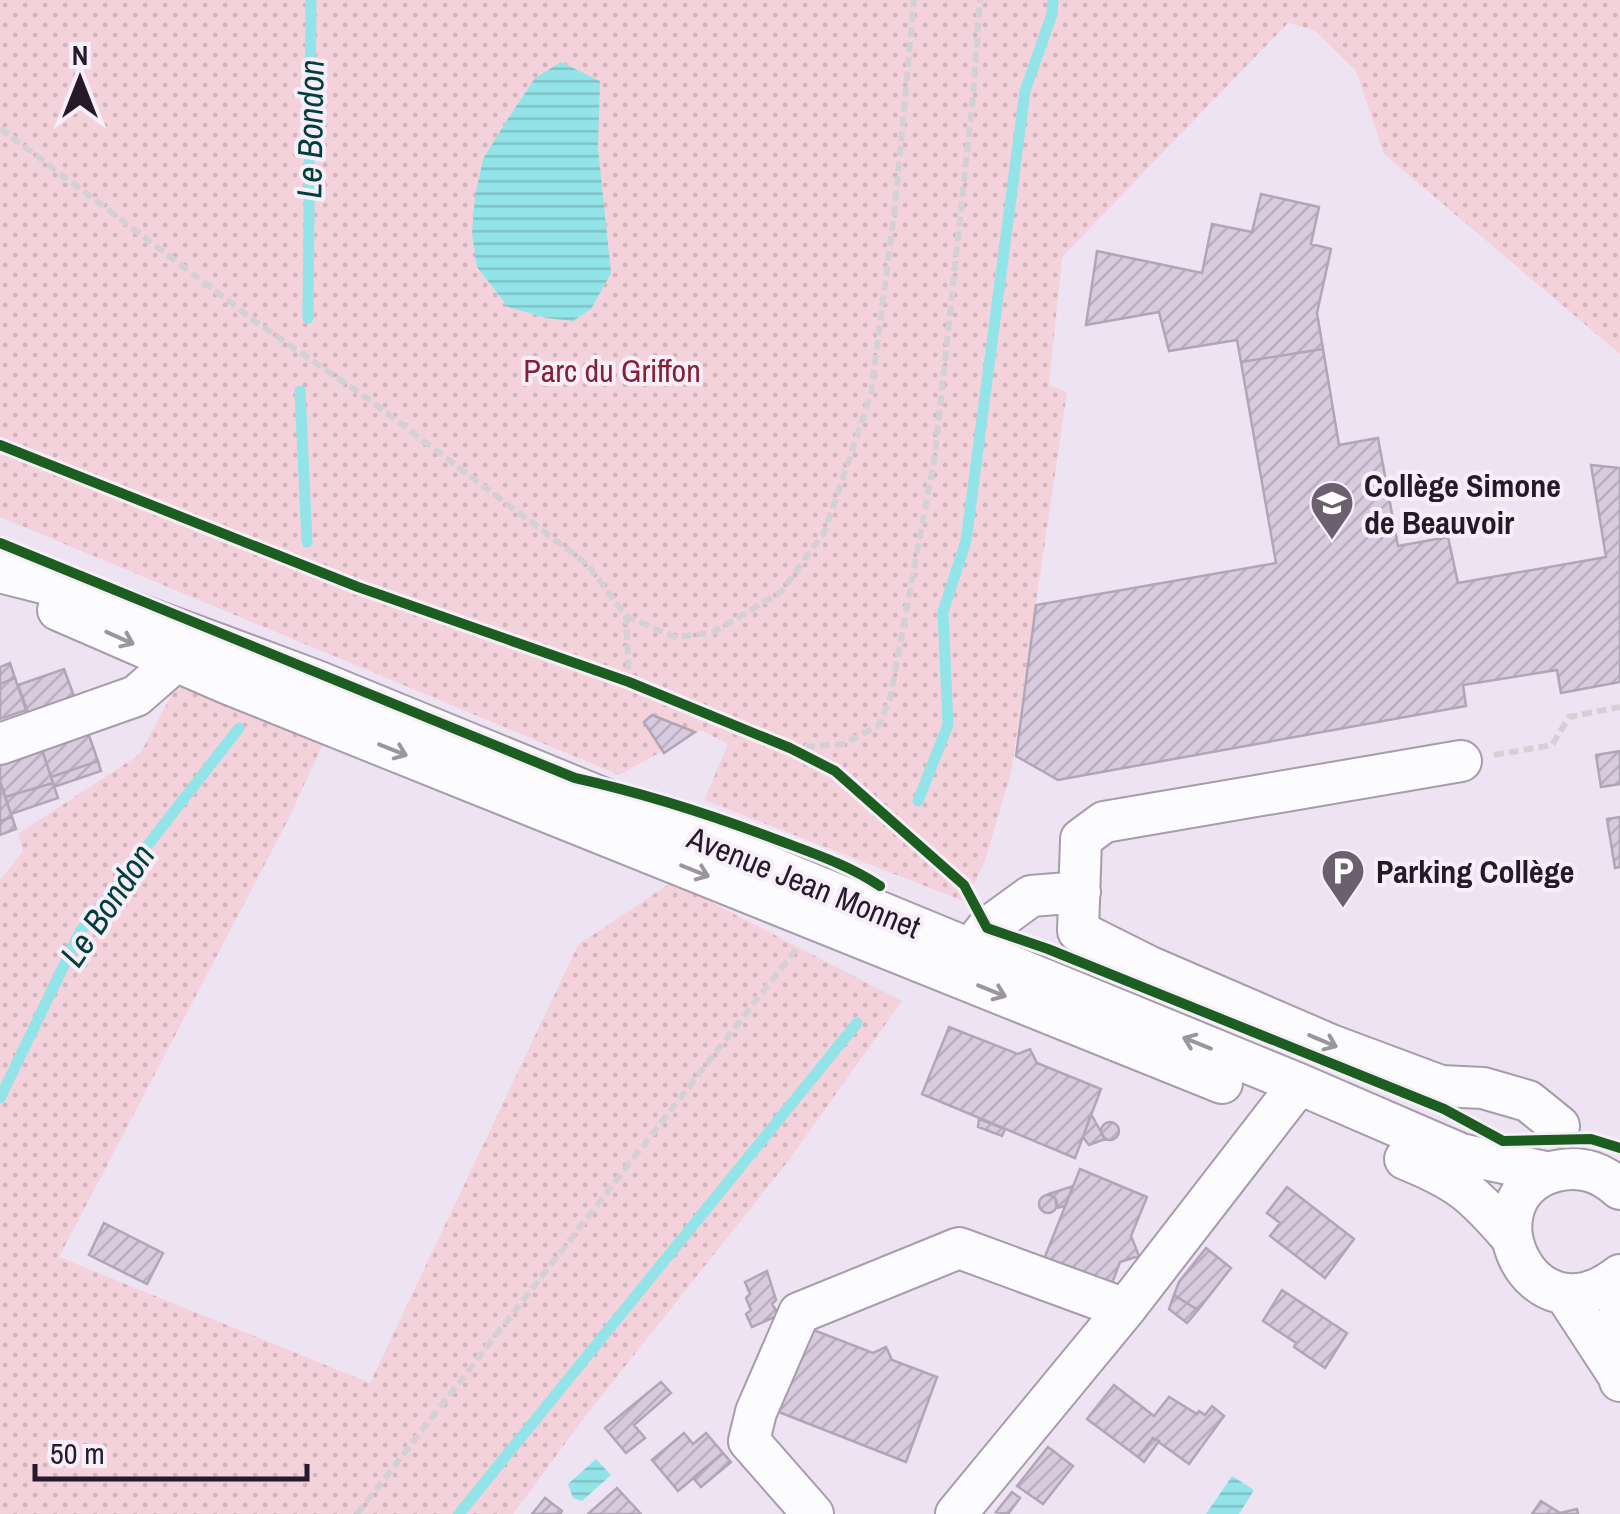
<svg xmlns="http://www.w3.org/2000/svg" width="1620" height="1514" font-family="'Archivo Narrow',sans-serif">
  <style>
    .grass { fill: url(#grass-dots) }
    .water { fill: url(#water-rules) }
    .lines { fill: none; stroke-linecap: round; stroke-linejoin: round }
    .stream { stroke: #92e4e8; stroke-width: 11 }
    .building { fill: url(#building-hatch); stroke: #b1a6b5; stroke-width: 2.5 }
    .minor-casing { stroke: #a69cab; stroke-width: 44 }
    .path { stroke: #d4d1d6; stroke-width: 6; stroke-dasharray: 10 5; stroke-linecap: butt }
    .minor { stroke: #fcfbfd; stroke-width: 40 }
    .cycleway-casing { stroke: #f6eff9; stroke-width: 16 }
    .cycleway { stroke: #1b5e20; stroke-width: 10 }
    .oneway { stroke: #9b959e }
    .labels { text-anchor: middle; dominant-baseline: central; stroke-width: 8; stroke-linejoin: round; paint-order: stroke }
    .park-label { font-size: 32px; fill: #882034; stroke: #f6eff9 }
    .poi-label { font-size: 32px; font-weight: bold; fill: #25192a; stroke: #f6eff9; text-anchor: start }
    .street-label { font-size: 32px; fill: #25192a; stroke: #f6eff9 }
    .water-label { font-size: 35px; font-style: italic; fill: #013e3e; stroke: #f6eff9 }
  </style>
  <defs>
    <pattern id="grass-dots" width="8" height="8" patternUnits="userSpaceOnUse" patternTransform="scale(2.5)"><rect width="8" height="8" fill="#f4d2db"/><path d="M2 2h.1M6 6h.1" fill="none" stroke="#d1b4bc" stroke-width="1.8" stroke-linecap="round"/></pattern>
    <pattern id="water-rules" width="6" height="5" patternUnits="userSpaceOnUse" patternTransform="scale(2.5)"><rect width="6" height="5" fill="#92e4e8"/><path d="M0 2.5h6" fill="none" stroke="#7ec3c7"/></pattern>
    <pattern id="building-hatch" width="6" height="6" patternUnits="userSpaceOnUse" patternTransform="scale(2.5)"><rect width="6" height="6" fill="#d8cadf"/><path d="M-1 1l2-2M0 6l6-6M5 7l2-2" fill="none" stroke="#b9adc0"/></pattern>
  </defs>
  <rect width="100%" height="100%" fill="#eee3f3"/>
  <!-- grass -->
  <path class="grass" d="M0 0H1620V354L1384 154 1356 71 1314 30 1288 23 1062 257 1049 385 1067 392 1011 773 985 860 966 902 704 800 728 744 700 730 619 775 0 517Z
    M178 683 323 744 288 820 59 1257 370 1383 578 945 672 882 902 1001 789 1160 587 1414 513 1514H0V880L23 851 18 834 140 754Z"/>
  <!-- water -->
  <path class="water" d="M561 62 600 81 598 148 611 273 591 309 573 321 546 318 508 307 477 267 472 233 475 196 483 159 509 117 535 78Z
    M596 1459 611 1475 582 1501 573 1498 568 1484Z
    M1232 1476 1254 1490 1239 1514H1206Z"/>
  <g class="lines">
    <!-- stream -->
    <path class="stream" d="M308 318 311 0
      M300 391 307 542
      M918 801 948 725 943 612 966 541 1025 91 1052 14 1053 0
      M0 1098 80 932 239 728
      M459 1514 857 1023"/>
  </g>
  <!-- building -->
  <path class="building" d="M1261 194 1319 207 1311 244 1331 249 1317 313 1323 349 1241 362 1237 340 1169 351 1159 312 1086 325 1097 251 1202 273 1212 224 1252 232Z
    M1323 349 1339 445 1378 438 1398 546 1448 537 1458 583 1606 557 1591 465 1620 468V682L1561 693 1557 670 1463 685 1466 706 1058 780 1016 756 1036 605 1276 563 1241 362Z
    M10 663 15 678 0 684V667Z
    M64 669 75 699 29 715 18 685Z
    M15 678 26 710 0 719V684Z
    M652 715 695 732 664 753 644 722Z
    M86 727 98 761 51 777 40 743Z
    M42 750 53 783 5 797 0 781V765Z
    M1620 751V784L1601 787 1596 755Z
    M98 761 101 771 54 787 51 777Z
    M0 781 12 817 0 821Z
    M53 783 58 798 11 814 5 797Z
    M12 817 16 829 0 835V821Z
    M1620 817V867L1615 868 1607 819Z
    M949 1027 1018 1054 1030 1049 1037 1063 1101 1089 1075 1158 922 1094Z
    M1091 1114 1105 1139 1089 1145 1083 1137Z
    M979 1119 1005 1129 1002 1136 978 1127Z
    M1101 1131a9 9 0 1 1 18 0a9 9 0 1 1-18 0Z
    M1080 1169 1147 1197 1131 1236 1139 1256 1120 1262 1111 1286 1044 1259Z
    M1073 1186 1065 1206 1057 1208 1055 1198 1049 1194Z
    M1287 1187 1354 1239 1325 1278 1270 1236 1280 1223 1267 1213Z
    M1039 1204a9 9 0 1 1 18 0a9 9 0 1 1-18 0Z
    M104 1223 163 1253 147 1284 89 1255Z
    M1206 1248 1231 1268 1198 1310 1174 1295 1179 1282Z
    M767 1271 776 1300 772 1304 779 1315 752 1327 746 1314 751 1310 746 1298 750 1294 745 1282Z
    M1282 1290 1347 1333 1325 1368 1294 1347 1296 1343 1263 1321Z
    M1174 1295 1198 1310 1187 1323 1169 1309Z
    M803 1326 873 1353 886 1347 892 1360 937 1377 906 1462 771 1409Z
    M661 1382 671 1393 634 1425 645 1438 626 1453 605 1428Z
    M1114 1385 1154 1416 1169 1397 1197 1414 1199 1411 1205 1415 1212 1406 1224 1416 1189 1464 1153 1438 1138 1457 1087 1419Z
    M684 1433 693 1444 706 1433 723 1453 678 1491 652 1460Z
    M1153 1438 1159 1441 1144 1462 1138 1457Z
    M1048 1447 1073 1466 1043 1504 1017 1486Z
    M723 1453 731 1462 701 1487 693 1478Z
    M617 1488 641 1514H588Z
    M1012 1492 1020 1498 1008 1514 996 1512Z
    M545 1498 562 1511 560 1514H532Z
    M1541 1501 1560 1513 1577 1509 1578 1514H1532Z"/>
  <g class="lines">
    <defs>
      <path id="minor" d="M0 572 78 592 317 681 1299 1084 1461 1154 1550 1173
        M58 610 226 683 1222 1083
        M0 744 136 696 175 662
        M1461 761 1104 822 1081 839 1078 931 1148 966 1331 1045 1441 1086 1483 1088 1528 1101 1559 1126
        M970 950 987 928 1031 896 1080 892
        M1405 1159C1459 1181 1473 1193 1511 1237
        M1620 1189C1601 1172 1581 1165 1556 1171 1464 1195 1529 1347 1620 1275
        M1620 1275V1381
        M1565 1294 1620 1378
        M813 1514 749 1441 756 1412 799 1313 959 1248 1125 1309
        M956 1514 1125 1309 1299 1084"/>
    </defs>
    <!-- minor casing -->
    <use href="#minor" class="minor-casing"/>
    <!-- path -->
    <path class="path" d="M0 128 259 324 364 396 588 565 626 616 629 682
      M626 616 674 637 712 633 781 592 825 531 871 394 895 207 914 0
      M790 748 843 744 878 726 890 699 935 455 973 96 980 0
      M1494 755 1552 745 1569 717 1620 707
      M357 1514 796 949"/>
    <!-- minor -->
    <use href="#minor" class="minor"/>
    <defs>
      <path id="cycleway" d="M0 445 358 587 629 682 790 748 835 771 964 885 987 928 1048 949 1444 1109 1503 1141 1591 1139 1620 1148
        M0 543 575 778C643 793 709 814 775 839 812 853 847 864 880 886"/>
    </defs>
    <!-- cycleway casing -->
    <use href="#cycleway" class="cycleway-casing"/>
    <!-- cycleway -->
    <use href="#cycleway" class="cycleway"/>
  </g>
  <!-- one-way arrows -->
  <defs><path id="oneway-shaft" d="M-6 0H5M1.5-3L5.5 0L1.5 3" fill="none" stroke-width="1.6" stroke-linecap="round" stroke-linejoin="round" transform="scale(2.5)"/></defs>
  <g class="oneway">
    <use href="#oneway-shaft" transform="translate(120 638) rotate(24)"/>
    <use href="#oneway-shaft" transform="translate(393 750) rotate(22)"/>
    <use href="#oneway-shaft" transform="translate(695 871) rotate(22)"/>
    <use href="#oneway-shaft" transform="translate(992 991) rotate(22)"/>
    <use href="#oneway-shaft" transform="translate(1323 1041) rotate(23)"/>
    <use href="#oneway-shaft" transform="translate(1197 1043) rotate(-158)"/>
  </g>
  <!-- icons -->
  <defs>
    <symbol id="school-pin" viewBox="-11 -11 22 30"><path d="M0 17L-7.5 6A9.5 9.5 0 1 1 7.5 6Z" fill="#6b6070" stroke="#f6eff9"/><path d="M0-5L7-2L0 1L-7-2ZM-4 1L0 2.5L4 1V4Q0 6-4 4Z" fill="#fff"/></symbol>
    <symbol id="parking-pin" viewBox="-11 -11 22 30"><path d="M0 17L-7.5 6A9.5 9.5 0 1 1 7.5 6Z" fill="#6b6070" stroke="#f6eff9"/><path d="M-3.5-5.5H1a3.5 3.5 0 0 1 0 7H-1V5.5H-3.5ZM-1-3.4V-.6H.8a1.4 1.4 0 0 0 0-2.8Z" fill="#fff"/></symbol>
  </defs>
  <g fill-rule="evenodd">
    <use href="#school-pin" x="1307" y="478" width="50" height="68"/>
    <use href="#parking-pin" x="1318" y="846" width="50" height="68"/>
  </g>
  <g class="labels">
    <!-- park labels -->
    <g class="park-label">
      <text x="612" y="370">Parc du Griffon</text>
    </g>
    <!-- poi labels -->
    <g class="poi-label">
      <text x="1364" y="485">Collège Simone<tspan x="1364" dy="37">de Beauvoir</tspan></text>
      <text x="1376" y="871">Parking Collège</text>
    </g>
    <!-- street labels -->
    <g class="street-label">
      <text transform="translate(804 882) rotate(22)">Avenue Jean Monnet</text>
    </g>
    <!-- water labels -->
    <g class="water-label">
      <text transform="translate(310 129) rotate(-89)">Le Bondon</text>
      <text transform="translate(107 905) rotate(-56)">Le Bondon</text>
    </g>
  </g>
  <!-- north arrow -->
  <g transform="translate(80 80)" stroke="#f6eff9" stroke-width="8" paint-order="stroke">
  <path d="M0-8L18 38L0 25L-18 38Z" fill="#25192a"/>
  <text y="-15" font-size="28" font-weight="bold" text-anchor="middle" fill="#25192a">N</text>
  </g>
  <!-- scale -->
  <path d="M35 1464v15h272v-15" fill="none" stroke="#25192a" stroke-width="5"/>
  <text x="50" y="1464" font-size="30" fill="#25192a" stroke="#f6eff9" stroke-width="8" paint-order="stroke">50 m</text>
</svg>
